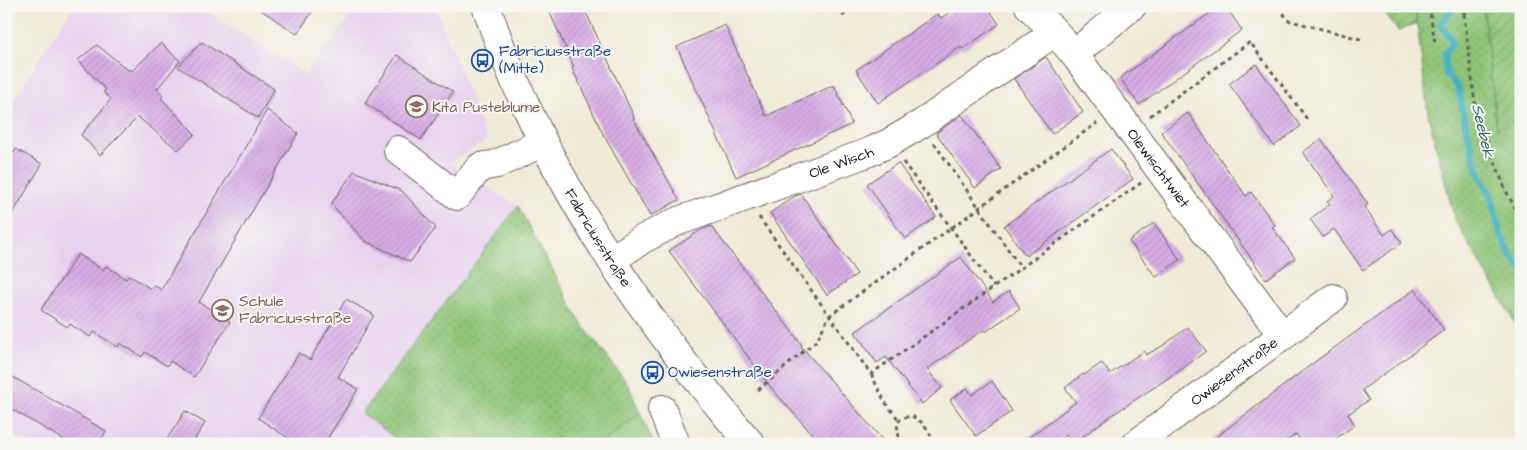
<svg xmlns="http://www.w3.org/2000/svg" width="1527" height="450" font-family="'Architects Daughter',sans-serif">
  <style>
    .built { fill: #e8d2ee }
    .grass { fill: #8ec476; stroke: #557049 }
    .park { fill: url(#park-dots); stroke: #557049 }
    .garden { fill: url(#garden-furrows); stroke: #557049 }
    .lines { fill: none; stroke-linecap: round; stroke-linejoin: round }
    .stream { stroke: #44b2c0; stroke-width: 7 }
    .building { fill: url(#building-hatch) }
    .minor-casing { stroke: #66645d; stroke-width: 30 }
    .path { stroke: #66645d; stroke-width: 3; stroke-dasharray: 4 4; stroke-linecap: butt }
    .minor { stroke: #fff; stroke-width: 28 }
    .labels { text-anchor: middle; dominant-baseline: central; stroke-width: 4; stroke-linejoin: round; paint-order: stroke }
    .transit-label { font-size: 15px; fill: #164399; stroke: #f6f6f2; text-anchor: start }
    .education-label { font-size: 15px; fill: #785e54; stroke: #f6f6f2; text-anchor: start }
    .street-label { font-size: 15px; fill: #1c1c1c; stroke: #f6f6f2 }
    .water-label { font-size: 16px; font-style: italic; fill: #2e6066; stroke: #f6f6f2 }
  </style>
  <defs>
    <pattern id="park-dots" width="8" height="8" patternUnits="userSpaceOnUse" patternTransform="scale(1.25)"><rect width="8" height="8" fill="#8ec476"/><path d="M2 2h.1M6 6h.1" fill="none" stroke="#7aa866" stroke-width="1.8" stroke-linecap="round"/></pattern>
    <pattern id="garden-furrows" width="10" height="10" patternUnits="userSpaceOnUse" patternTransform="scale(1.25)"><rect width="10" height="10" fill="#8ec476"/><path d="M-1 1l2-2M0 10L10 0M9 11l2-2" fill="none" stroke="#7aa866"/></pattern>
    <pattern id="building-hatch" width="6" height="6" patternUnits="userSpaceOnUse" patternTransform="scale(1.25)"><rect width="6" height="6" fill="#d7ade6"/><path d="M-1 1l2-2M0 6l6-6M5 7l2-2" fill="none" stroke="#b894c5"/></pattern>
  </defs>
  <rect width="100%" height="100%" fill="#f6f6f2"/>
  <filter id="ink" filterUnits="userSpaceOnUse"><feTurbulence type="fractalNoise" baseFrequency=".02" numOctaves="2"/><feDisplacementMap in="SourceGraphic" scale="10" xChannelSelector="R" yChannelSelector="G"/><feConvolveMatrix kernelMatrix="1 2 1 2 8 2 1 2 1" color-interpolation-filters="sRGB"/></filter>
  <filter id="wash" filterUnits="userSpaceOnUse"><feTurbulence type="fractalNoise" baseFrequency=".0096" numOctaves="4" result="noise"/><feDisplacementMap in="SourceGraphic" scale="20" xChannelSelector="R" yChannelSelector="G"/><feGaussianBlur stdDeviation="1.12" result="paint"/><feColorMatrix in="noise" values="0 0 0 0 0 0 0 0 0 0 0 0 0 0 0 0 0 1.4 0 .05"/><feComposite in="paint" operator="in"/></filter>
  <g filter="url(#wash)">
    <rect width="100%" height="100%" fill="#f0ead7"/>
    <!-- built -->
    <path class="built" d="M73 6H197L310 77 306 73 359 6H435L487 140 449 163 518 206 362 413 403 444H29L6 430V111Z"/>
    <!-- grass -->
    <path class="grass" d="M640 413 654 444H600Z"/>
    <!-- park -->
    <path class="park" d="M1415 6H1483L1497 129 1517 118 1521 124V333L1455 220 1428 114Z
      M518 206 581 323 628 384 640 413 600 444H403L362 413Z"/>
    <!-- garden -->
    <path class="garden" d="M1379 6H1415L1417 23 1398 31Z
      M1483 6H1521V124L1517 118 1497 130Z"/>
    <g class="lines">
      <!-- stream -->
      <path class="stream" d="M1446 6 1450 9 1451 12 1440 24 1451 39 1452 44 1444 54 1447 75 1458 87 1467 131 1478 171 1492 198 1500 233 1509 252 1521 269"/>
    </g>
    <g id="blocks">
      <!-- building -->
      <path class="building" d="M255 6H316L297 34Z
        M547 6H583L634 117 633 118 679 200 650 216 604 136 572 68 574 67Z
        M959 6H987L999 24 963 49 961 47 878 103 856 70 937 14 941 18Z
        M1220 6H1225L1242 30 1139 105 1120 78Z
        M725 25 766 116 834 85 852 124 736 177 677 47Z
        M202 42 274 89 258 118 178 67Z
        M161 43 180 61 157 89 163 96 161 98 195 134 178 150 138 117 100 155 81 135 111 99 103 92 106 90 78 60 97 45 128 70 130 69 132 71Z
        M397 55 453 92 421 140 365 103Z
        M1046 57 1083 112 1052 134 1014 79Z
        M1256 64 1301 126 1274 146 1229 84Z
        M267 110 298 133 199 302 230 322 194 377 170 361 167 366 145 352 142 357 120 343 118 347 94 332 90 337 70 324 67 327 41 310 78 254 103 270 106 266 126 279 129 275 151 289 154 285 161 290Z
        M1188 113 1246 196 1251 192 1275 225 1272 227 1295 258 1266 279 1161 132Z
        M962 115 1001 169 975 188 936 133Z
        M1321 139 1368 204 1364 207 1384 235 1392 229 1402 243 1363 270 1334 229 1323 237 1310 219 1330 204 1327 201 1334 196 1303 152Z
        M16 149 42 164 6 225V165Z
        M1111 149 1133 179 1026 256 1004 226Z
        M898 163 936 217 905 239 867 184Z
        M354 171 402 191 436 228 410 262 365 241 331 204Z
        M801 194 857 274 827 295 770 213 795 196Z
        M1154 223 1180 260 1156 277 1129 241Z
        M711 226 802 345 801 346 886 444H821L773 390 669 251 701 230Z
        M961 257 993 302 1009 291 1020 308 985 332 983 330 927 369 942 388 922 404 886 357 877 363 855 332Z
        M1415 289 1444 330 1362 390 1369 400 1348 414 1355 425 1328 444H1303L1296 434 1282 444H1207L1312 364Z
        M346 299 374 315 338 377 358 389 324 444H297L258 418 299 353 310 360Z
        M1188 327 1206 351 1182 369 1109 417 1073 444 1066 435 1054 444H1020L1076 402 1065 388 1083 374 1084 375 1102 363 1110 374 1144 351 1146 355 1164 345Z
        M6 373 106 431 99 444H71L6 406Z
        M992 381 1012 411 976 436 950 400 967 388 972 395Z
        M185 411 205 423 192 444H164Z"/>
    </g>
  </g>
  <g filter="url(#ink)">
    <use href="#blocks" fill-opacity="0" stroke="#66645d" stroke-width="1"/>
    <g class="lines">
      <defs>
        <g id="minor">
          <path id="s1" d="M486 6C541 168 639 316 751 444"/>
          <path id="s2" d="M1029 6 1055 32 1074 54 1283 336"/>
          <path d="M1074 54 1132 6"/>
          <path d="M398 150 457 196 480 167 497 164 543 142"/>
          <path id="s3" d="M611 260 643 239 676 222 867 153 889 143 921 124 1055 32"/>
          <path d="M662 409 676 444"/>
          <path id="s4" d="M1136 444 1333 298"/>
        </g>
      </defs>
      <!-- minor casing -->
      <use href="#minor" class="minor-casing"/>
      <!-- path -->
      <path class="path" d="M1280 6 1287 20 1364 40
        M1429 6 1435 43
        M1463 6 1476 112 1506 191 1521 219
        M1463 14 1477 6
        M842 16 857 6
        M1150 116 1250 42 1307 119
        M934 143 1021 268
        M903 162 994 287
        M759 217 871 374 1141 183
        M871 374 885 402 899 420
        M758 390 817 340 829 316 1097 123
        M903 444 899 438 897 424 901 418 912 416 924 424 936 444"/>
      <!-- minor -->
      <use href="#minor" class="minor"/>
    </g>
  </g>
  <!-- icons -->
  <defs>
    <symbol id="bus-ring" viewBox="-11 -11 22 22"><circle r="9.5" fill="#f6f6f2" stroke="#1a4fb4" stroke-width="1.5"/><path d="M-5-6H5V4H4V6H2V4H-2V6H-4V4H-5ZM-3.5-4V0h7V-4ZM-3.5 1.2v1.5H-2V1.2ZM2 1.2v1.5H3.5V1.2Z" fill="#1a4fb4"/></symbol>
    <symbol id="school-ring" viewBox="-11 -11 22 22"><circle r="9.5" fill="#f6f6f2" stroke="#8d6e63" stroke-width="1.5"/><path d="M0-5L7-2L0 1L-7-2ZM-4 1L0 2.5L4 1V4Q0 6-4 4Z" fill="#8d6e63"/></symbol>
  </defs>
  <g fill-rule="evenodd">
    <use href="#bus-ring" x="470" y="48" width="25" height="25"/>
    <use href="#school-ring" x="404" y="94" width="25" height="25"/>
    <use href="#school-ring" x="210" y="298" width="25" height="25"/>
    <use href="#bus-ring" x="640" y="360" width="25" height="25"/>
  </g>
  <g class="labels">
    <!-- transit labels -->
    <g class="transit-label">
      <text x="499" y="51">Fabriciusstraße<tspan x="499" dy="17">(Mitte)</tspan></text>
      <text x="668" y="372">Owiesenstraße</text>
    </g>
    <!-- education labels -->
    <g class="education-label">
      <text x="432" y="107">Kita Pusteblume</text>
      <text x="239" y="301">Schule<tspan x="239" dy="17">Fabriciusstraße</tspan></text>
    </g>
    <!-- street labels -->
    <g class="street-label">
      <text stroke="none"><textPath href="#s3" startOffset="251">Ole Wisch</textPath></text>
      <text stroke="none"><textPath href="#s2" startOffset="208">Olewischtwiet</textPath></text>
      <text stroke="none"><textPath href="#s1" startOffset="258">Fabriciusstraße</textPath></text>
      <text stroke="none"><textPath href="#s4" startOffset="122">Owiesenstraße</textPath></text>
    </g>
    <!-- water labels -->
    <g class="water-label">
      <text transform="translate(1483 131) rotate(77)">Seebek</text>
    </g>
  </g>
  <!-- margin -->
  <rect width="1527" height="450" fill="none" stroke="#f6f6f2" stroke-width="25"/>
</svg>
